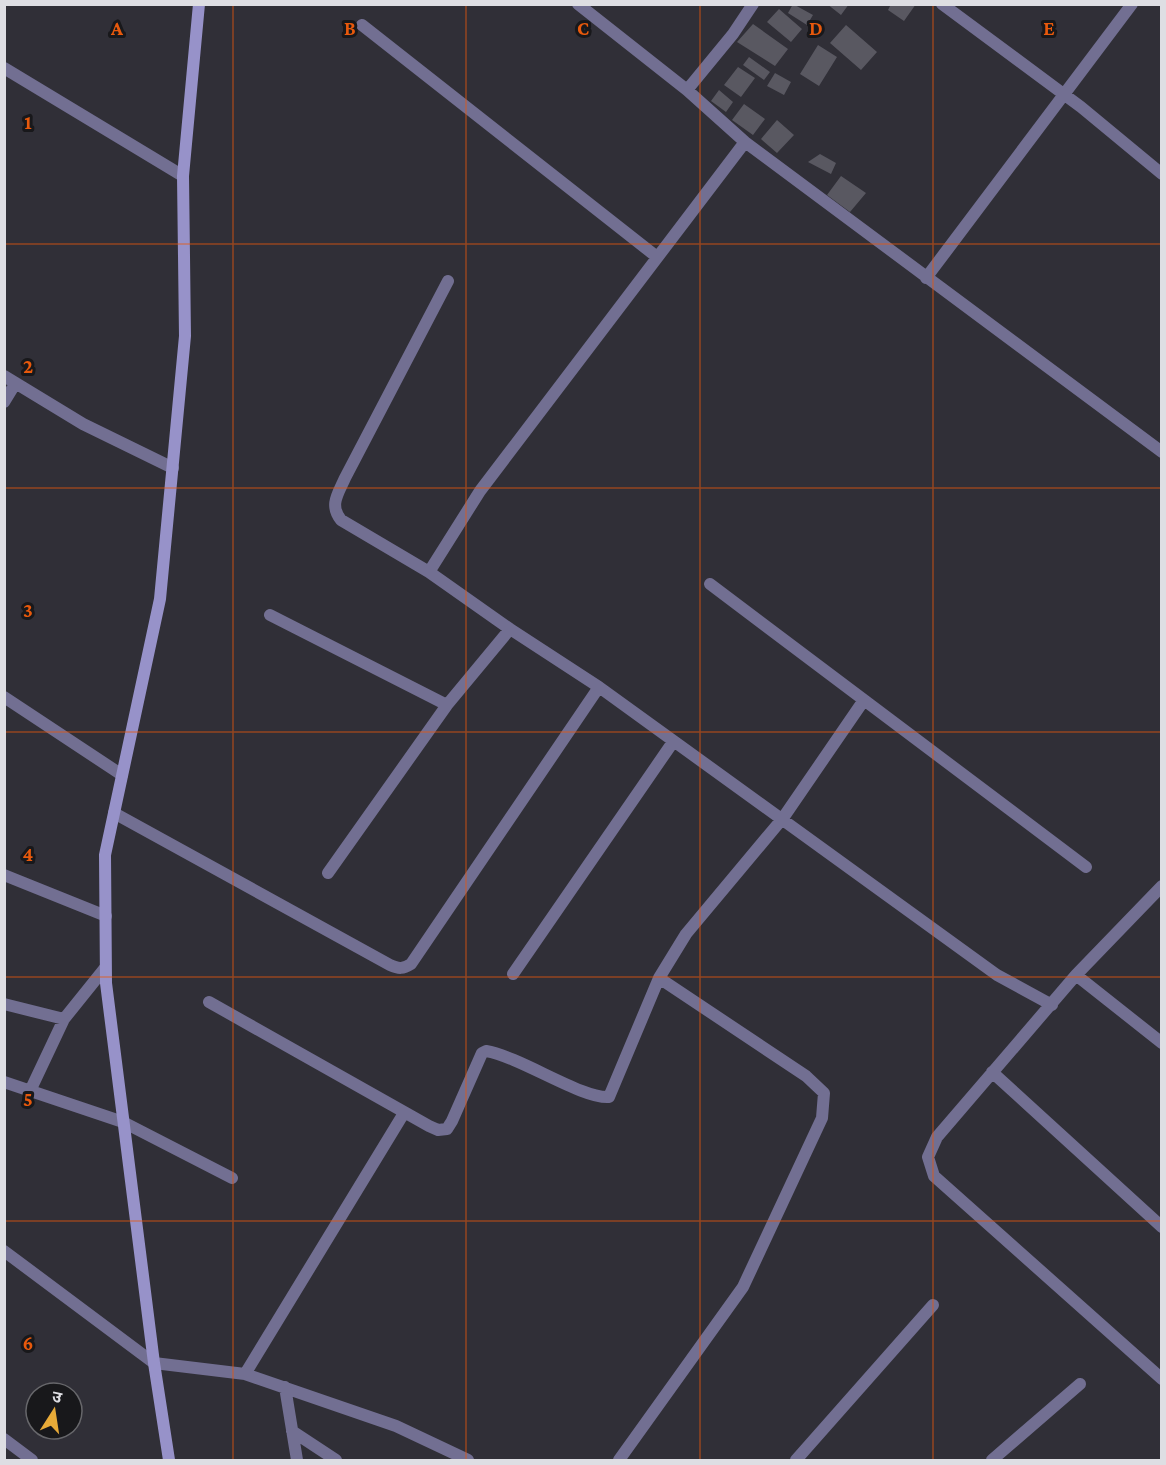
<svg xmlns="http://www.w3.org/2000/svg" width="1166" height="1465" font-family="'Crimson Pro','Noto Sans Devanagari',serif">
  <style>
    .building { fill: #595861 }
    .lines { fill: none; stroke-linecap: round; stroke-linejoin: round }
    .street { stroke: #726f92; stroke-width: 12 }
    .secondary { stroke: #9792c9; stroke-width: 12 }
    .grid { fill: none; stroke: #e8590c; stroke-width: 1.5; stroke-opacity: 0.55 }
    .grid-label { font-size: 20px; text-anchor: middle; font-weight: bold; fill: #e8590c; stroke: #18181b; stroke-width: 6; stroke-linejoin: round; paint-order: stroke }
  </style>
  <rect width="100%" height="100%" fill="#302f37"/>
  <!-- building -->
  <path class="building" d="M793 4 813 15 807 25 788 13Z
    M827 4H849L841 15Z
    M891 4H916L904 21 888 10Z
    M779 9 802 29 791 42 767 22Z
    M753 24 788 49 775 66 737 42Z
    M846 25 877 52 861 70 830 43Z
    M818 45 837 57 819 86 800 74Z
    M749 57 770 72 764 80 743 65Z
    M738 67 755 78 741 97 724 85Z
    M775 73 791 82 784 95 767 86Z
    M719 90 733 102 726 112 711 101Z
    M744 104 765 119 753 135 732 120Z
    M777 120 794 135 777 153 761 139Z
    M820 154 836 163 831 174 808 162Z
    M841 176 866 193 850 212 827 195Z"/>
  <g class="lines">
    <!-- street -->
    <path class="street" d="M578 4 687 90 745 142 1162 452
      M942 4 1081 107 1162 174
      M362 25 657 257
      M4 68 183 176
      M687 90 733 34 753 4
      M926 278 1132 4
      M448 281 345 478C338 494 329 505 341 520L429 572 510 629
      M4 376 83 424 173 468
      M4 402 15 384
      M429 572 480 491 745 142
      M710 584 1086 867
      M270 615 447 705
      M4 697 122 775
      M114 813 390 965C399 969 403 969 411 964L599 687
      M328 873 447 705 510 629 599 687 997 975 1052 1005
      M4 875 106 916
      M1162 886 1076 975 937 1137 928 1157 934 1176 1162 1379
      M513 974 673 742
      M1076 975 1162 1043
      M209 1002 429 1126 438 1130 447 1129 452 1121 482 1053 486 1051C521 1057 582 1099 609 1097L659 978
      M4 1004 64 1019
      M992 1072 1162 1227
      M4 1082 123 1122 232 1178
      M30 1091 64 1019 105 968
      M4 1251 154 1363 245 1374 396 1426 468 1460
      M245 1374 404 1113
      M285 1387 297 1460
      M292 1431 336 1460
      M4 1439 32 1460
      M619 1460 743 1287 822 1118 824 1093 806 1076 659 978 686 934 783 818 864 700
      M796 1460 933 1305
      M992 1460 1080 1384"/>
    <!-- secondary -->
    <path class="secondary" d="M169 1460 154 1363 106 983 105 855 160 599 185 336 183 176 199 4"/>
  </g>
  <!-- grid -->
  <path class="grid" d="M233 4V1460M466 4V1460M700 4V1460M933 4V1460M4 244H1162M4 488H1162M4 732H1162M4 977H1162M4 1221H1162"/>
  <g class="grid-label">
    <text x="117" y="35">A</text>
    <text x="350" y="35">B</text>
    <text x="583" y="35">C</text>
    <text x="816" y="35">D</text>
    <text x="1049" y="35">E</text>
    <text x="28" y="129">1</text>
    <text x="28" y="373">2</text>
    <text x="28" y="617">3</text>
    <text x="28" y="861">4</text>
    <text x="28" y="1106">5</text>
    <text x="28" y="1350">6</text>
  </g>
  <!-- border -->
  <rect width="1166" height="1465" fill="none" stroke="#dedee3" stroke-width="12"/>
  <!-- north arrow -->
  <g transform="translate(54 1411) rotate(12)"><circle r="28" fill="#18181b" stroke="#67676b" stroke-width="1.5"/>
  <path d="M0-4.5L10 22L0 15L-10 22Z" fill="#e9ab38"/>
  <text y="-9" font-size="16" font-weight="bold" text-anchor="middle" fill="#dedee3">उ</text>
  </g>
</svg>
